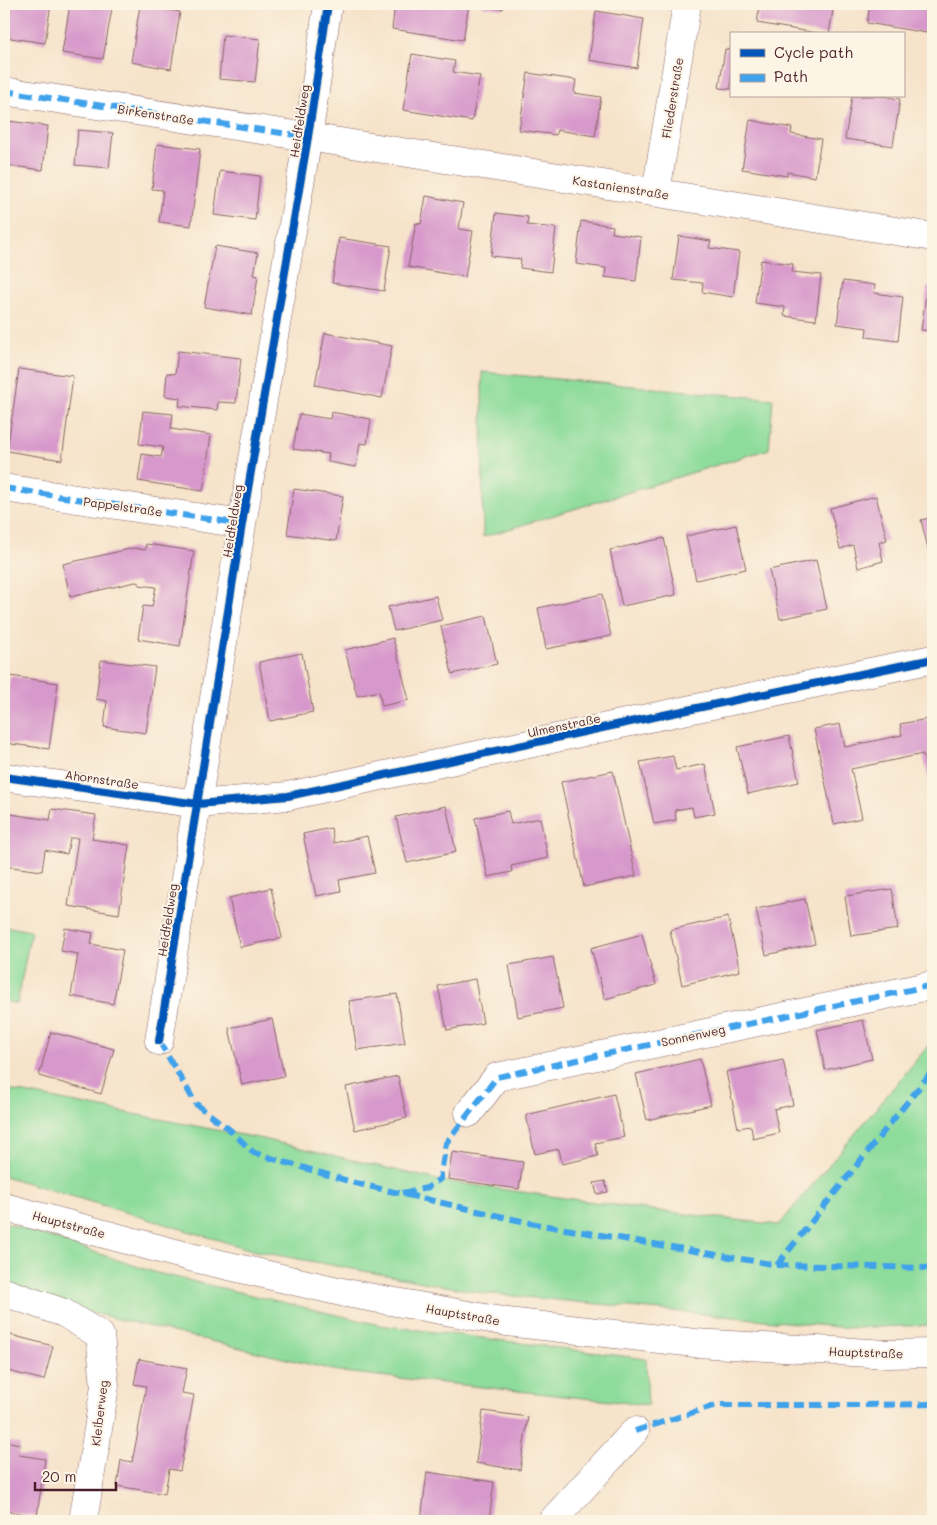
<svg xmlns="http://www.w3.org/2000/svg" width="937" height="1525" font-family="Mali,sans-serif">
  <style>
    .green { fill: #8edc9b; stroke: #6c7e63 }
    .building { fill: #d798cb }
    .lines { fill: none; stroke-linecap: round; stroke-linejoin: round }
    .street-casing { stroke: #866463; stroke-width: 29 }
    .secondary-casing { stroke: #866463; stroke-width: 29 }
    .street { stroke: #fff; stroke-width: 28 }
    .secondary { stroke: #fff; stroke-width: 28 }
    .quiet { stroke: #40a2eb; stroke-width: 6; stroke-dasharray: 12 6; stroke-linecap: butt }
    .cycleway-casing { stroke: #fcf5e5; stroke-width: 11 }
    .cycleway { stroke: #0057b8; stroke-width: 8 }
    .labels { text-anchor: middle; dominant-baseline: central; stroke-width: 4; stroke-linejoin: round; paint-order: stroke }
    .street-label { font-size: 12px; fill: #4a1f2b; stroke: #fcf5e5 }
  </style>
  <rect width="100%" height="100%" fill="#fcf5e5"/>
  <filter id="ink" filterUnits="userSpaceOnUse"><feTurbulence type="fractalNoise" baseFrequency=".02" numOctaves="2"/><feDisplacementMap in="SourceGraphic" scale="10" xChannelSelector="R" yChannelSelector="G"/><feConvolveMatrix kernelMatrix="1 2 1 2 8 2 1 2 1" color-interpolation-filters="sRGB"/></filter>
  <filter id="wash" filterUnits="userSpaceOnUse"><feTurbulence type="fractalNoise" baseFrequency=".0096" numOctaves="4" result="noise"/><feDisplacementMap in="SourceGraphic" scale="20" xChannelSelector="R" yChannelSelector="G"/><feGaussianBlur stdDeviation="1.12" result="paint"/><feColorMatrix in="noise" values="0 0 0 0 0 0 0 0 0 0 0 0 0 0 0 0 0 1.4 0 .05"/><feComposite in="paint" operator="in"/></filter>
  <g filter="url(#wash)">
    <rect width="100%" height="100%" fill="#f6e3ca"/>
    <!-- green -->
    <path class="green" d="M482 372 773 399 769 449 483 537Z
      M4 926 31 931 17 1004 4 1001Z
      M933 1040V1325L848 1328 483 1293 255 1251 4 1176V1089L263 1139 442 1181 659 1211 779 1225Z
      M4 1222 157 1273 380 1325 646 1359 648 1405 342 1372 75 1309 4 1285Z"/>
    <g id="blocks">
      <!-- building -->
      <path class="building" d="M6 4H51L45 43 4 37V19Z
        M70 4H86L112 8 103 59 62 53Z
        M395 4H469L463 40 392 29Z
        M482 4H504L503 9 482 6Z
        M760 4H834L829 34H822L757 23Z
        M870 4H933V34L867 23Z
        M140 5 180 12 171 69 131 62Z
        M596 11 644 19 637 68 589 60Z
        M223 35 260 39 255 82 219 79Z
        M725 49 731 50V89L719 88Z
        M412 54 455 61 453 72 480 76 472 121 403 110Z
        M528 73 576 80 574 93 601 97 595 136 557 130 556 135 519 130Z
        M852 96H881L900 99 893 146 845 139Z
        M750 120 792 128 791 134 821 139 815 177 787 172V176L742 169Z
        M8 121 48 126 43 170 4 165Z
        M78 130 113 133 109 168 75 165Z
        M157 144 200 149 191 226 159 222 163 190 152 189Z
        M220 171 260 176 255 220 214 215Z
        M426 196 463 203 459 229 473 231 465 277 408 267 416 223 421 224Z
        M496 213 528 217 527 225 556 228 551 272 520 268 521 259 491 256Z
        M581 221 613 226 612 233 641 237 636 281 605 277 606 268 576 264Z
        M679 236 711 241 709 248 739 252 733 297 702 292 703 283 673 280Z
        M339 238 391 246 384 291 332 283Z
        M215 246 258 253 254 275 258 276 252 315 204 307Z
        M761 260 793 264 792 272 821 275 816 320 784 316 785 307 755 303Z
        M843 281 875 285 874 293 903 297 898 341 866 337 867 328 837 324Z
        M927 287 933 288V331L921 330Z
        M325 333 392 346 382 398 315 385Z
        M178 351 241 358 236 403 218 402 217 410 179 406 180 398 165 396 167 373 175 374Z
        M19 369 73 376 62 460 7 451Z
        M143 411 173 414 171 429 211 435 203 491 138 481 142 454 161 457 163 447 139 444Z
        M331 412 371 419 367 444 360 443 356 467 328 462 329 454 293 449 299 414 330 419Z
        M294 489 343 496 336 541 287 534Z
        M876 496 887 540 879 542 883 561 858 568 853 545 840 549 830 508Z
        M933 517V564H932L921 520Z
        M736 525 746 569 696 580 686 536Z
        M664 538 676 595 622 606 610 550Z
        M146 544 194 551 180 646 138 639 143 606 152 607 156 587 139 585 140 583 135 582 70 597 63 564 134 548 145 550Z
        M816 560 827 609 780 619 769 570Z
        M602 594 611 636 546 649 538 608Z
        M436 596 442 620 394 631 388 607Z
        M486 616 497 664 452 674 441 626Z
        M393 638 409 700 382 706 379 691 357 696 345 650Z
        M302 653 313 712 270 721 259 662Z
        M101 660 155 667 146 733 104 727 107 701 96 699Z
        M10 676 58 683 49 749 4 743V717Z
        M933 718V800L923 754 851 769 862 818 834 824 814 729 840 724 845 747 902 735 900 724Z
        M789 736 799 782 748 794 737 747Z
        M673 756 676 770 705 764 715 813 694 817 692 807 675 810 676 820 654 824 640 762Z
        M613 771 636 876 584 887 561 782Z
        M446 806 456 852 407 863 396 817Z
        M52 809 96 815 92 839 129 845 119 914 68 906 78 838H70L67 854 45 850 42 871 4 866V813L50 820Z
        M508 811 511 824 540 818 548 858 511 866 512 872 488 877 475 818Z
        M331 828 334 843 367 836 375 873 339 880 341 891 316 896 303 834Z
        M271 888 282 938 240 947 229 898Z
        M892 889 898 929 851 936 845 896Z
        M805 899 815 944 766 955 756 909Z
        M728 917 740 971 682 985 670 930Z
        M65 928 93 933 91 944 123 950 113 1004 71 996 78 954 61 951Z
        M642 934 656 985 605 999 591 948Z
        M553 957 563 1008 518 1017 509 965Z
        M475 979 483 1023 447 1030 438 986Z
        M397 994 405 1043 357 1050 349 1001Z
        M272 1019 284 1076 242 1085 229 1028Z
        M863 1020 872 1059 825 1070 817 1030Z
        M51 1032 114 1049 101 1094 39 1076Z
        M700 1059 711 1105 647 1120 636 1074Z
        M783 1060 793 1105 774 1109 779 1133 753 1139 751 1126 738 1128 726 1072Z
        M398 1076 407 1118 355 1130 346 1087Z
        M614 1094 624 1137 595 1143 598 1156 562 1164 559 1149 535 1154 526 1115Z
        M452 1152 523 1162 519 1189 448 1179Z
        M605 1181 608 1192 597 1194 594 1183Z
        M7 1334 53 1346 44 1380 4 1370V1349Z
        M139 1359 187 1368 182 1393 194 1395 180 1471 169 1469 165 1494 117 1486 121 1460 132 1462 137 1437 146 1386 134 1384Z
        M483 1411 528 1417 520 1470 476 1463Z
        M4 1441 20 1444 19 1455 45 1459 37 1516 4 1511Z
        M427 1472 494 1482 489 1521H421Z"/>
    </g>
  </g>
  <g filter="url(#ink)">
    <use href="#blocks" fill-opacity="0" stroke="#866463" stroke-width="1"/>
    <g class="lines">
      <defs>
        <path id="street" d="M4 91 308 137 933 237
          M656 192 687 4
          M4 488 242 524
          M4 777 198 804 288 796 644 719 933 659
          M159 1041 242 524 308 137 328 4
          M469 1113 497 1077 933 985
          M4 1292 64 1313 100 1335 105 1386 83 1521
          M552 1521 635 1431"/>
        <path id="secondary" d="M4 1207 190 1257 346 1293 507 1322 695 1343 888 1354 933 1353"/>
      </defs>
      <!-- street casing -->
      <use href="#street" class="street-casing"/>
      <!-- secondary casing -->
      <use href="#secondary" class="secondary-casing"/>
      <!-- street -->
      <use href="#street" class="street"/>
      <!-- secondary -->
      <use href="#secondary" class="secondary"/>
      <!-- quiet -->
      <path class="quiet" d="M4 91 308 137
        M4 488 242 524
        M159 1041 196 1104 230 1130 254 1153 355 1183 530 1223 777 1265 933 1268
        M402 1193 427 1188 440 1179 446 1143 497 1077 933 985
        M777 1265 933 1070
        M635 1431 716 1405H860L933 1404"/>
      <defs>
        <path id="cycleway" d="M4 777 198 804 288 796 644 719 933 659
          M159 1041 242 524 308 137 328 4"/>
      </defs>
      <!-- cycleway casing -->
      <use href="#cycleway" class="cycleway-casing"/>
      <!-- cycleway -->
      <use href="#cycleway" class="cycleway"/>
    </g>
  </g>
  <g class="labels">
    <!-- street labels -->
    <g class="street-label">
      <text transform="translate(672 98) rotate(-81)">Fliederstraße</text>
      <text transform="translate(156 114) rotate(9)">Birkenstraße</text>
      <text transform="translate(299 121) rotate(-81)">Heidfeldweg</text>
      <text transform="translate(621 187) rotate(9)">Kastanienstraße</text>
      <text transform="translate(123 506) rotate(8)">Pappelstraße</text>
      <text transform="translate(232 521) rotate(-81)">Heidfeldweg</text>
      <text transform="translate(564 725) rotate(-12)">Ulmenstraße</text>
      <text transform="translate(102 779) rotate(8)">Ahornstraße</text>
      <text transform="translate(167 920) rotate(-81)">Heidfeldweg</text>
      <text transform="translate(693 1035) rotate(-12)">Sonnenweg</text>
      <text transform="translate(69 1224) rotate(15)">Hauptstraße</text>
      <text transform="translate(463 1314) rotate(10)">Hauptstraße</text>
      <text transform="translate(866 1352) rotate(2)">Hauptstraße</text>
      <text transform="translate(99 1413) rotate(-83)">Kleiberweg</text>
    </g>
  </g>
  <!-- margin -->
  <rect width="937" height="1525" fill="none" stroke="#fcf5e5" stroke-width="20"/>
  <!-- legend -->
  <rect x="730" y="32" width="175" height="65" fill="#fcf5e5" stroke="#b59f9b"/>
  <rect x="740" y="49" width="25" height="8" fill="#0057b8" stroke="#b59f9b"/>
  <text x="774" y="58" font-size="15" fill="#4a1f2b">Cycle path</text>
  <rect x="740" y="74" width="25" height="8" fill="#40a2eb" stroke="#b59f9b"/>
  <text x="774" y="82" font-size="15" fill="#4a1f2b">Path</text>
  <!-- scale -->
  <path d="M35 1482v8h81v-8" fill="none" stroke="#4a1f2b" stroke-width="2.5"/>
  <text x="42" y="1482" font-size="15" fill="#4a1f2b" stroke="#fcf5e5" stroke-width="4" paint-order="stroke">20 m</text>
</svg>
